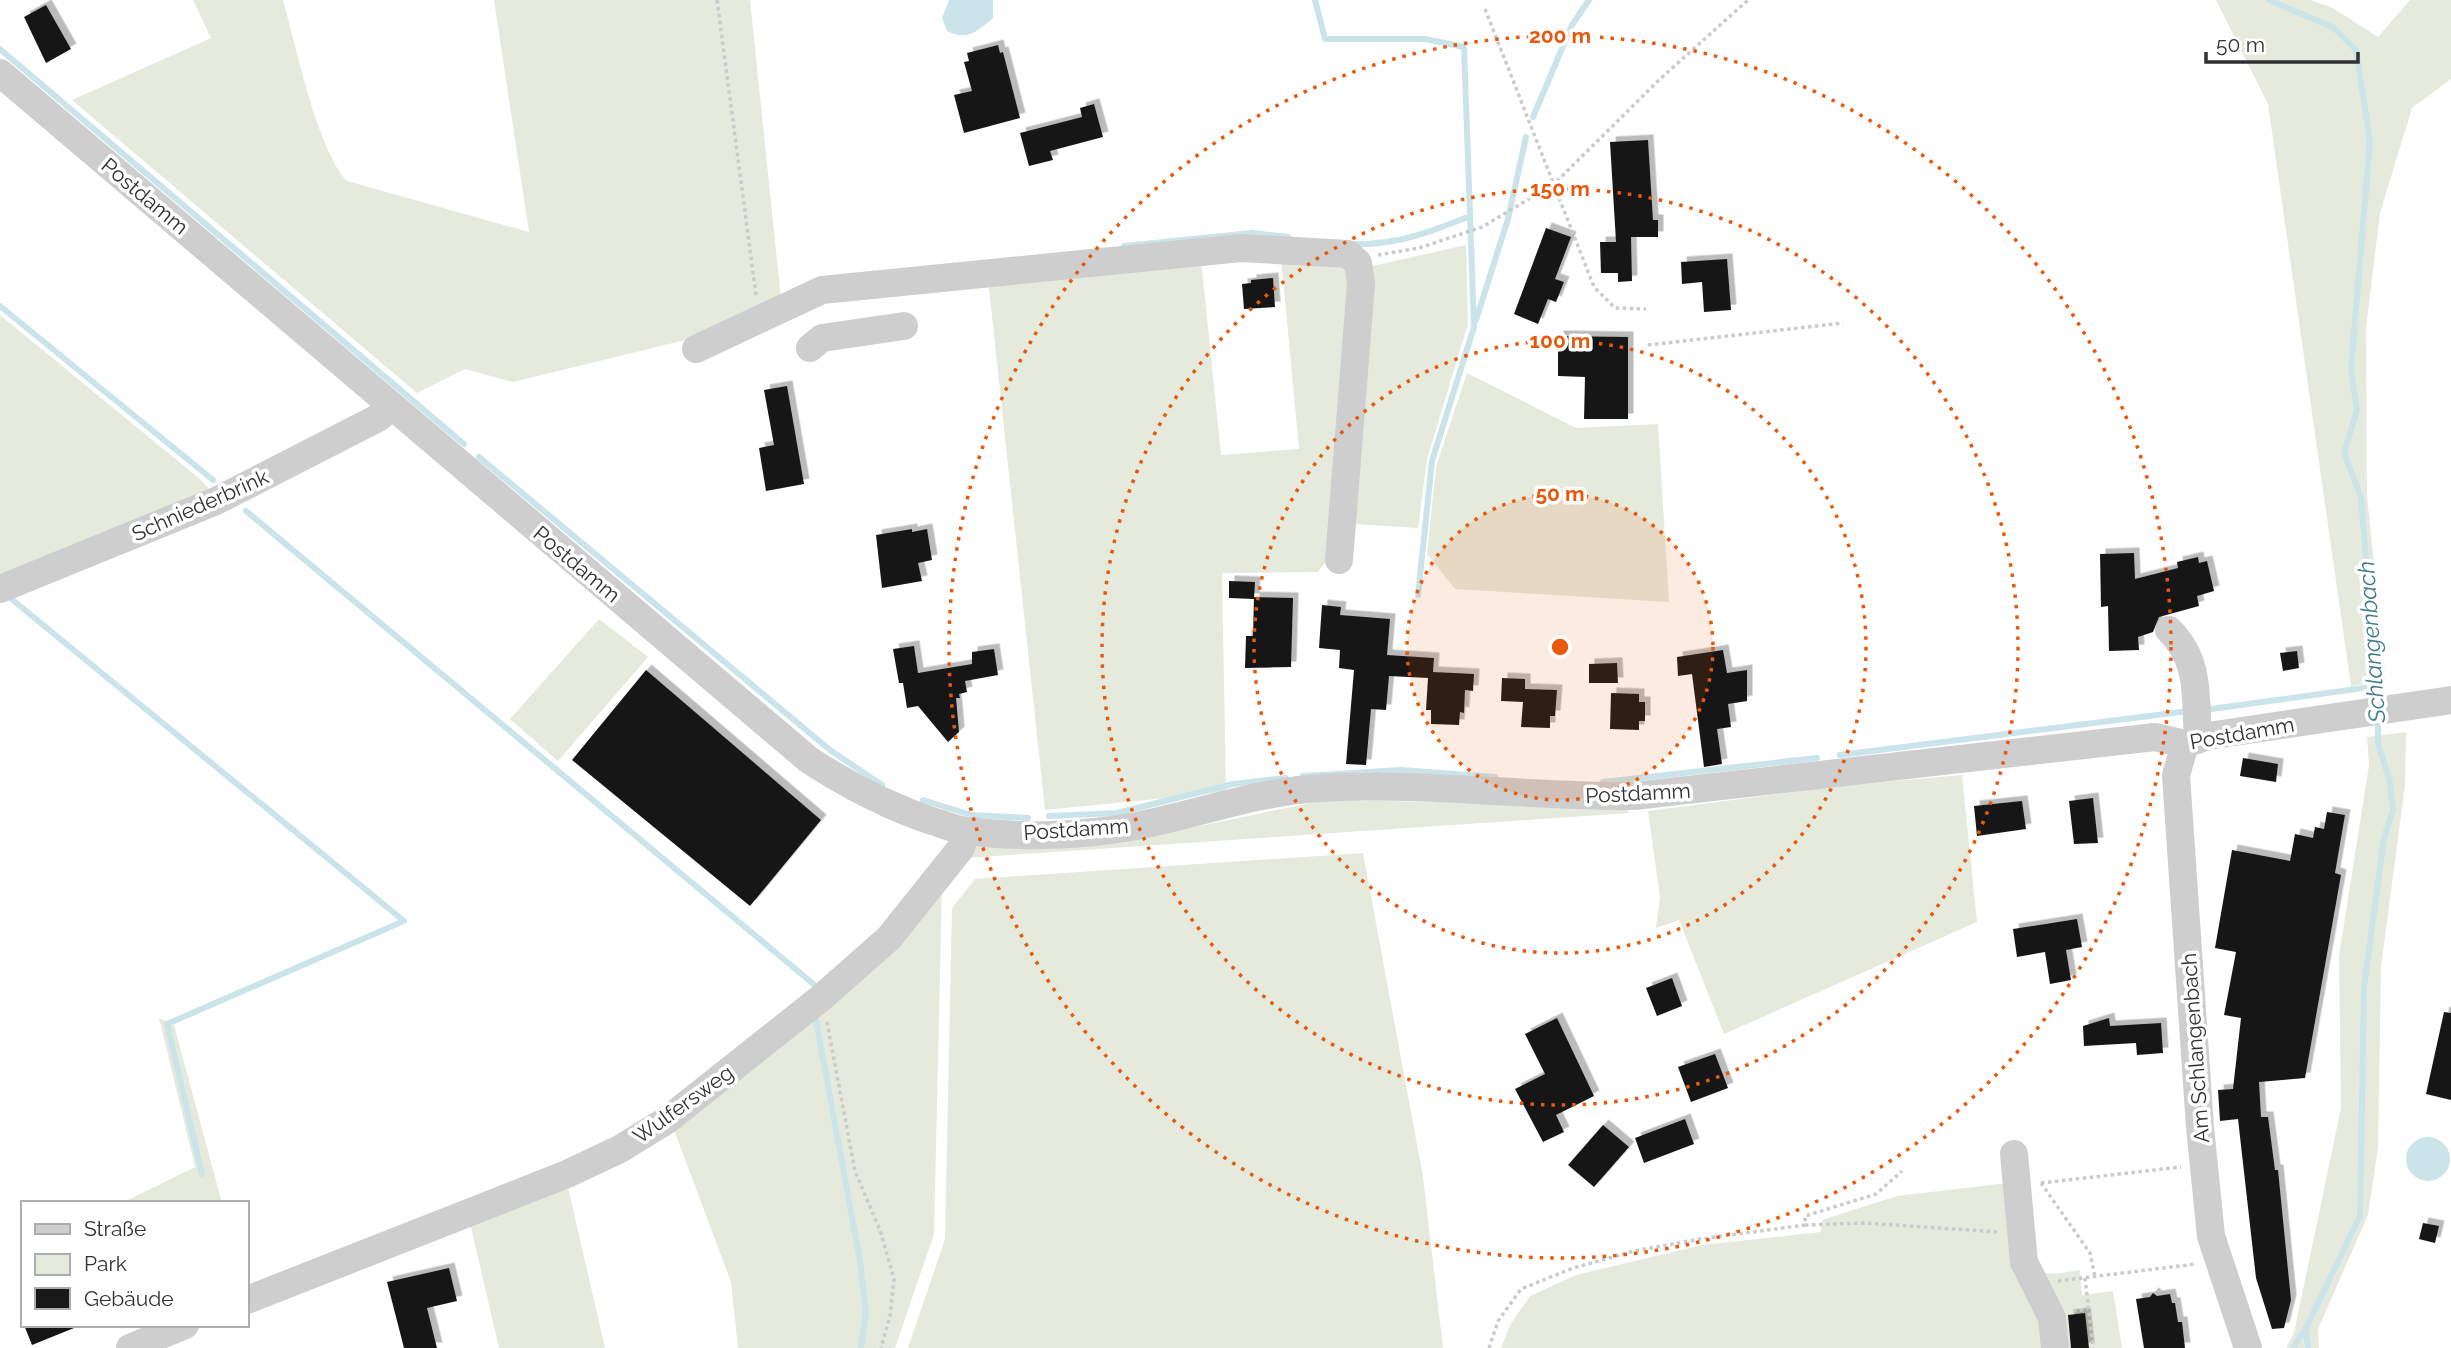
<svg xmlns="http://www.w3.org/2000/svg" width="2451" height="1348" font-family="Raleway,sans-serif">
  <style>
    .green { fill: #e6eadd }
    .water { fill: #cae4ea }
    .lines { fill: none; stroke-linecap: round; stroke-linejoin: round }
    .stream { stroke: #cae4ea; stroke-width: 6 }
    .building { fill: #181818; filter: url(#shadow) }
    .path { stroke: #cbcbcb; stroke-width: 3.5; stroke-dasharray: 3.5 3.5; stroke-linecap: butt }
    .minor { stroke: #cecece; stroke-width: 28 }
    .ring { fill: none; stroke: #e8590c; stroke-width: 3.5; stroke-dasharray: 3.5 7 }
    .labels { text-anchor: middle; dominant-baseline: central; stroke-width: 7; stroke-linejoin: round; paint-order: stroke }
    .street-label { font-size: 21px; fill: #313131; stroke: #fff }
    .water-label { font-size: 23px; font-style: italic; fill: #3f7b8b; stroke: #fff }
    .centre { fill: #e8590c; stroke: #fff; stroke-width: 3.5 }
    .ring-label { font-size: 21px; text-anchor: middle; font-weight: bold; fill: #e8590c; stroke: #fff; stroke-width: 7; stroke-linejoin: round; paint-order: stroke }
  </style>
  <defs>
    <filter id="shadow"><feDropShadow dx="5.5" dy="-5.5" stdDeviation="0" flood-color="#0004"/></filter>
  </defs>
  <rect width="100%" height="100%" fill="#fff"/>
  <!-- green -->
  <path class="green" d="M193 0H283C296 46 317 149 347 181L529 232 494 0H750L781 299 714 333 513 382 465 369 417 393 72 100 211 38Z
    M2216 0H2310L2333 8 2378 37 2410 0H2451V79L2412 108 2380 213 2366 328 2367 495 2386 681 2351 686 2268 104Z
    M1466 245 1468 324 1427 459 1418 528 1354 524 1368 267Z
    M1281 257 1349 267 1331 554 1318 572 1222 573 1226 792 1045 810 989 288 1002 277 1201 259 1221 455 1299 449Z
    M0 315 201 480 214 494 0 583Z
    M1467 373 1576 428 1658 424 1669 602 1455 589 1427 554 1436 467Z
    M599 619 648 657 558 761 510 719Z
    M2406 732 2405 785 2381 967 2378 1148 2368 1215 2318 1329 2319 1348H2286L2294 1333 2341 1108 2339 956 2369 765 2367 737Z
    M1962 775 1977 922 1724 1034 1679 920 1656 928 1660 897 1648 811 1838 786Z
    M1325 800 1625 805 1629 813 966 858 979 842 1141 838Z
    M1363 853 1423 1177 1443 1348H908L945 1239 952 908 975 879Z
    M942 887 934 1234 895 1348H738L731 1282 674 1130Z
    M159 1018 174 1025 222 1203H122L195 1167Z
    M2025 1181C2027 1198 2027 1270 2047 1273 2057 1275 2070 1271 2080 1270L2082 1295 2113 1291 2122 1348H1501L1510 1325 1530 1296 1576 1275 1702 1245 1821 1232 1822 1220 1897 1196Z
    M567 1183 605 1348H499L470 1223Z"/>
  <!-- water -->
  <path class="water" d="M949 0H993V18C977 32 967 41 947 31L942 18Z
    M2406 1159a22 22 0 1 1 44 0a22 22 0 1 1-44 0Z"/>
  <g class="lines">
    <!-- stream -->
    <path class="stream" d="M1315 0 1325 39H1425L1464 47 1474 327 1432 461 1418 595
      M2269 0 2334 28 2356 50 2370 141 2351 369 2357 410 2344 453 2361 497 2378 705
      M0 49 464 444
      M1533 117 1572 25 1589 0
      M1351 244C1394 246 1431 232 1470 216
      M1124 246 1252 233 1288 237
      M0 306 213 480
      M1476 320 1508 219 1526 137
      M479 457 830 750 882 785
      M246 511 817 987
      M9 597 404 921 167 1024 202 1174
      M2204 710 2378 686
      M1840 755 2189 711
      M1303 776 1401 770 1495 777
      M1603 782 1817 758
      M923 800 971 815 1028 818
      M1049 816 1117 813 1233 784 1286 778
      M816 1020 860 1261 866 1311 861 1348
      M2306 1328 2308 1348
      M2293 1348 2306 1328 2360 1216 2364 987 2384 838 2393 810 2389 778 2378 744V720"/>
  </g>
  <!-- building -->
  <path class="building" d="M46 5 71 49 46 63 24 17Z
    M998 45 1000 53 1003 52 1020 118 964 133 954 95 972 91 964 62 969 61 967 53Z
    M1094 104 1103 137 1050 151 1053 160 1029 166 1020 133 1082 117 1080 108Z
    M1648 140 1653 220H1658V237H1631L1632 281 1618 282V273H1601L1600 242H1616L1610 142Z
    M1546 228 1571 237 1555 279 1564 282 1556 302 1548 299 1538 324 1514 314Z
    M1727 259 1731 310 1704 312 1702 282 1682 284 1681 262Z
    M1273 278 1275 307 1244 309 1242 284 1251 283V280Z
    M1558 336 1628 337V419H1584L1585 377 1558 376Z
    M787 386 804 484 766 491 759 448 774 445 764 390Z
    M912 529V532L927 529 932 560 918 563 922 581 882 588 876 535Z
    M2134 553 2135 579 2178 568 2177 562 2198 557 2199 563 2207 561 2214 591 2197 596 2199 606 2159 617 2153 632 2138 637 2139 650 2109 651 2108 606 2101 607 2100 554Z
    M1229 581 1255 582 1254 599 1229 598Z
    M1254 597 1293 598 1291 667 1245 668 1246 636H1253Z
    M1322 605 1341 607 1340 615 1390 619 1387 655 1434 658 1433 672 1474 674 1473 691 1465 690 1464 713 1460 712 1459 725 1431 724V710H1426L1428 678 1389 676 1386 710 1371 709 1366 765 1346 764 1354 670 1339 668 1340 650 1319 648Z
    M914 646 918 673 972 664V652L994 649 998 675 965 681 967 692 959 694 960 698H956L959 732 948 742 918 706 907 708 903 683H899L893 649Z
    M1723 650 1727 673 1747 670V701L1728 704 1731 727 1717 729 1722 764 1704 767 1692 674 1678 676 1677 657Z
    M2297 651 2299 668 2283 671 2280 653Z
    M1617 663 1618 683H1589V664Z
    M646 670 821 820 750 906 572 760Z
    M1502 678 1525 679V689L1557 690 1555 716H1550V728L1521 727 1523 702 1501 701Z
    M1611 693 1639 694V702H1645V721H1639V730L1610 729Z
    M2243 758 2278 764 2276 782 2240 776Z
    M2093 798 2098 843 2074 844 2069 801Z
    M2022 801 2026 829 1977 836 1974 806Z
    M2327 812 2345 815 2335 873 2341 875 2305 1078 2259 1082 2261 1117H2268L2275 1170H2278L2291 1300 2284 1328 2272 1329 2256 1278 2238 1119 2220 1121 2218 1090 2233 1089 2241 1018 2224 1015 2236 952 2215 948 2232 850 2290 861 2295 834 2313 838 2315 827 2324 829Z
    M2077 919 2082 947 2066 950 2071 980 2050 984 2045 952 2017 957 2013 929Z
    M1672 978 1682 1006 1657 1016 1646 988Z
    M2444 1012 2451 1013V1100L2426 1094Z
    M1557 1018 1594 1096 1556 1115 1564 1132 1543 1142 1515 1089 1545 1074 1525 1034Z
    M2109 1018 2110 1026 2161 1023 2163 1053 2137 1055 2136 1043 2084 1046 2083 1026Z
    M1715 1054 1728 1088 1691 1102 1678 1067Z
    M1685 1119 1694 1144 1644 1163 1635 1138Z
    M1603 1125 1629 1147 1594 1187 1568 1165Z
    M2423 1223 2439 1226 2435 1243 2419 1239Z
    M449 1268 457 1301 427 1308 437 1348H404L387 1282Z
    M2153 1293 2157 1296 2170 1294 2172 1303H2175L2178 1322H2182L2185 1348H2144L2136 1299 2150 1297Z
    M2085 1313 2089 1348H2071L2068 1315Z
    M24 1325H78L79 1326 32 1345Z"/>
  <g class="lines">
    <!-- path -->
    <path class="path" d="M717 0 756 295
      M1485 9 1594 287 1615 308 1646 309
      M1378 255 1419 248 1482 227 1554 184 1660 79 1748 0
      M1648 345 1843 323
      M827 1022 855 1171 880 1230 894 1279 890 1316 881 1348
      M2041 1183 2181 1167
      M2041 1183 2090 1253 2095 1277
      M1805 1225 1865 1223 1998 1232
      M2085 1278 2093 1348
      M2058 1281 2196 1264
      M2073 1311 2088 1309
      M1489 1348 1498 1321 1521 1289 1573 1268 1634 1251 1700 1239 1805 1225V1216L1876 1194 1902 1171"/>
    <!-- minor -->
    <path class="minor" d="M0 73 809 760C849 786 887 806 932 821 943 824 956 830 967 831 1021 838 1083 836 1136 826 1199 814 1258 791 1322 788 1426 782 1530 797 1634 796L2155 737 2185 744 2208 736 2451 700
      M810 348 822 338 904 326
      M696 349 822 290 1241 248 1348 254 1358 263 1361 284 1339 560
      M0 589 216 501 378 418 392 406
      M2169 630C2201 661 2195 698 2198 739
      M2185 744 2176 775 2200 1127 2211 1236 2248 1348
      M2014 1154 2024 1262 2052 1318 2055 1348
      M247 1300 567 1174 620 1149 667 1120 821 998 889 938 961 848 966 831
      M130 1348 185 1325"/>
  </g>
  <!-- distance rings -->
  <circle cx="1560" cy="647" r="153" fill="#e8590c" fill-opacity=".12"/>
  <g class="ring">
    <circle cx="1560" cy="647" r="153"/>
    <circle cx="1560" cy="647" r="306"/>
    <circle cx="1560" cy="647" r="458"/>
    <circle cx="1560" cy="647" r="611"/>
  </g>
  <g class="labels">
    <!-- street labels -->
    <g class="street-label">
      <text transform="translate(145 196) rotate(40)">Postdamm</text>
      <text transform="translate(200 505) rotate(-24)">Schniederbrink</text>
      <text transform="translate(577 564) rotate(40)">Postdamm</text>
      <text transform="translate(2242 733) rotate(-10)">Postdamm</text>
      <text transform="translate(1638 793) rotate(-3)">Postdamm</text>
      <text transform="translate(1076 829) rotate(-4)">Postdamm</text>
      <text transform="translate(2195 1048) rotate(-94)">Am Schlangenbach</text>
      <text transform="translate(683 1104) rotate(-36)">Wulfersweg</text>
    </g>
    <!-- water labels -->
    <g class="water-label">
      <text transform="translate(2371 642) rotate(-94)">Schlangenbach</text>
    </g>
  </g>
  <circle cx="1560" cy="647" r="10" class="centre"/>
  <g class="ring-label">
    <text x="1560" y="43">200 m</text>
    <text x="1560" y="196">150 m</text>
    <text x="1560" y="348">100 m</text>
    <text x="1560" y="501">50 m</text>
  </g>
  <!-- legend -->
  <rect x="21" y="1201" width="228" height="126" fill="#ffffff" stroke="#adadad" stroke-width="2"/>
  <rect x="35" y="1224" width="35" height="10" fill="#cecece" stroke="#adadad" stroke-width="2"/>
  <text x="84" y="1236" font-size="21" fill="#313131">Straße</text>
  <rect x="35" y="1254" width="35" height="21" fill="#e6eadd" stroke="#adadad" stroke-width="2"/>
  <text x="84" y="1271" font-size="21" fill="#313131">Park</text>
  <rect x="35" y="1288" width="35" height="21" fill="#181818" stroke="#adadad" stroke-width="2"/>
  <text x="84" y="1306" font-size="21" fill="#313131">Gebäude</text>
  <!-- scale -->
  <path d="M2206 52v10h152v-10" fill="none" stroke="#313131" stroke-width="3.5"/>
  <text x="2216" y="52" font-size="21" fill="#313131" stroke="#ffffff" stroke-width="5" paint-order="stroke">50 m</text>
</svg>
